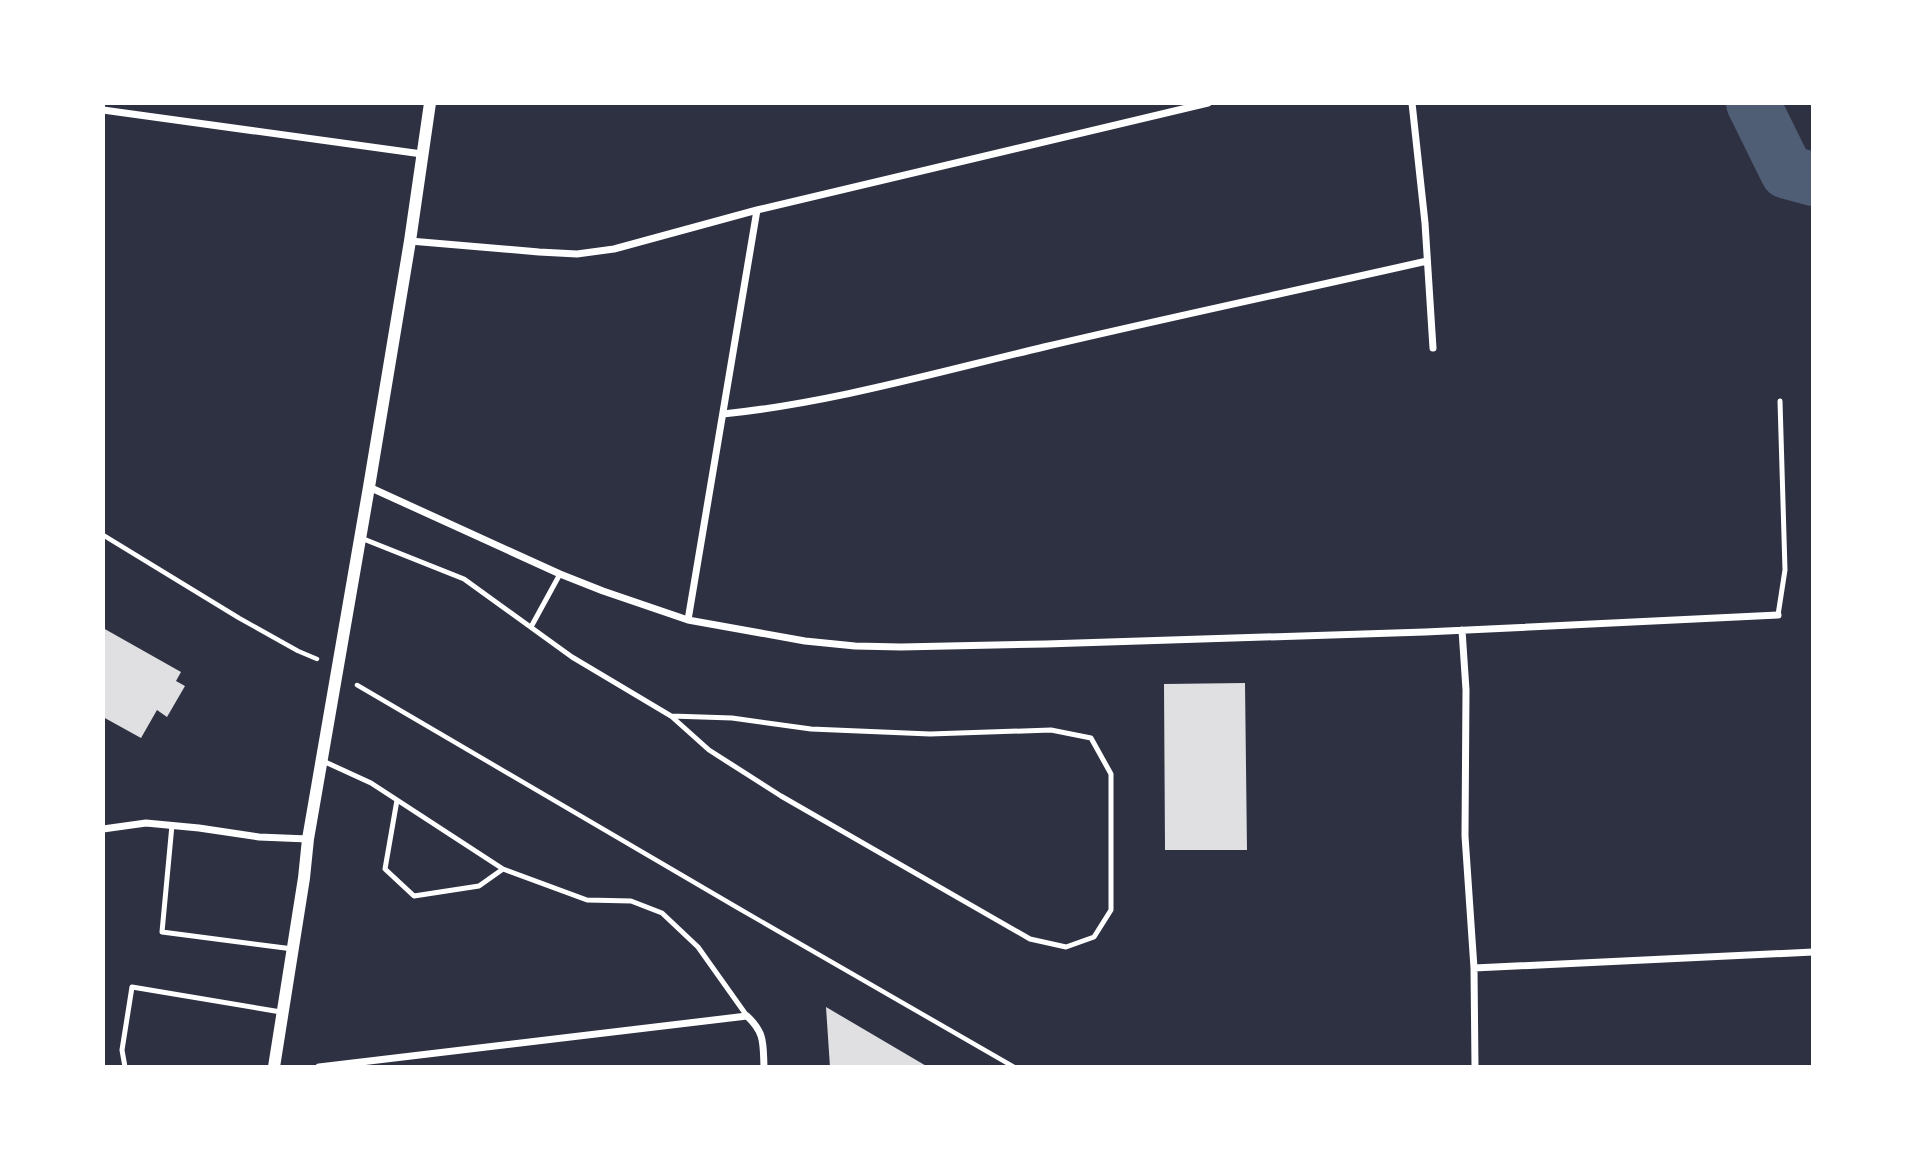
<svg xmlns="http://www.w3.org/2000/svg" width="1916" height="1170" font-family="Helvetica,sans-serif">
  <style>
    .water { fill: #4f5d75 }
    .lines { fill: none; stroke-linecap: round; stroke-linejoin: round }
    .river { stroke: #4f5d75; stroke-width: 54 }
    .building { fill: #e0e0e3 }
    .path { stroke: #fff; stroke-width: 4.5 }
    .service { stroke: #fff; stroke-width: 5 }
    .minor { stroke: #fff; stroke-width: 7 }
    .tertiary { stroke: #fff; stroke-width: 12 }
  </style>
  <rect width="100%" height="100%" fill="#2d3142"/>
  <!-- water -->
  <path class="water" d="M1751 103H1768L1789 157Z"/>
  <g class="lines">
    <!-- river -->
    <path class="river" d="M1753 103 1787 172 1813 179"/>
  </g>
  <!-- building -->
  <path class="building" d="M103 628 181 672 176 681 185 686 167 717 157 710 141 738 103 717Z
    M1245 683 1247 850H1165L1164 684Z
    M826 1007 928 1067H830Z"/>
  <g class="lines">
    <!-- path -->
    <path class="path" d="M103 535 239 618 298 651 317 659
      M357 685 738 908 1014 1067"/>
    <!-- service -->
    <path class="service" d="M361 538 464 579 572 657 671 716 709 750 781 796 1030 939 1066 947 1094 937 1111 910V774L1091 738 1051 730 930 734 811 729 732 718 671 716
      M1778 615 1785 570 1780 401
      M531 627 560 574
      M323 761 371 783 503 869 479 886 414 896 385 869 397 800
      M172 825 162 932 293 949
      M503 869 587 900 631 901 662 913 698 947 747 1016
      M125 1067 122 1050 132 987 281 1012"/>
    <!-- minor -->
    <path class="minor" d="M1412 103 1425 223 1433 348
      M103 110 422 154
      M410 241 539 252 577 254 614 249 757 210 1208 103
      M723 414C831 403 938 372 1044 347 1171 317 1299 290 1427 261
      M369 487 560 574 603 591 688 620 805 641 855 646 901 647 1046 644 1425 632 1778 615
      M688 620 757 210
      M1462 630 1466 690 1465 836 1474 968 1475 1067
      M103 829 146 823 199 828 259 837 308 839
      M1474 968 1813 952
      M319 1067 747 1016C765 1033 763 1043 764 1067"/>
    <!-- tertiary -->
    <path class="tertiary" d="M274 1067 304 878 308 839 369 487 410 241 430 103"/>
  </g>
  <!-- border -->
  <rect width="1916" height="1170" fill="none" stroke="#ffffff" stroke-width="210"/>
</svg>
